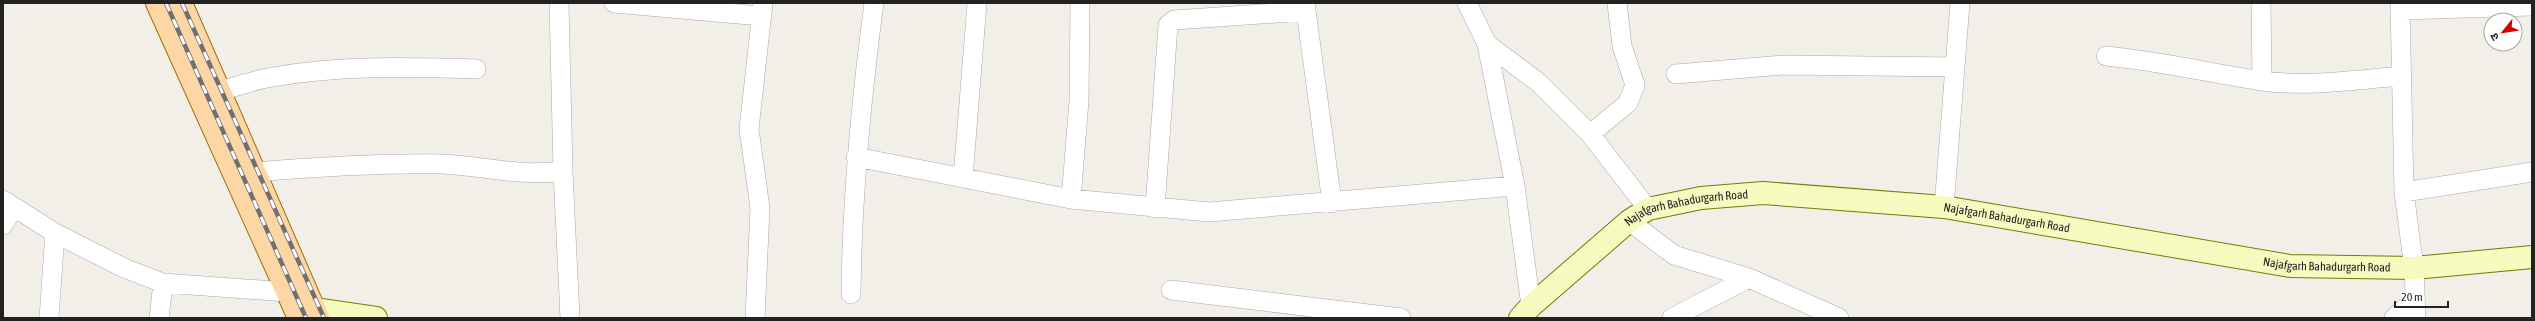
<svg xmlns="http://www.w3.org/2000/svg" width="2535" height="321" font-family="'Asap Condensed','Noto Sans Devanagari',sans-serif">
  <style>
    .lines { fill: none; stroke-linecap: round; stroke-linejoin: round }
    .street-casing { stroke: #a9a9a9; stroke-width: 20 }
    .secondary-casing { stroke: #707d05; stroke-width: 24 }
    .primary-casing { stroke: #a06b00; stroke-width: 24 }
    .street { stroke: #fff; stroke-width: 19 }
    .secondary { stroke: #f7fabf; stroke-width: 22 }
    .primary { stroke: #fcd6a4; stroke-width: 22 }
    .rail-casing { stroke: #707070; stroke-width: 4.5 }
    .rail { stroke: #fff; stroke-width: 3; stroke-dasharray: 9; stroke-linecap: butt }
    .labels { text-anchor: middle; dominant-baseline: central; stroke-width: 3; stroke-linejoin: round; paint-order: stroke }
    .street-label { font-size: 12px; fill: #222; stroke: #fff }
  </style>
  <rect width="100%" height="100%" fill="#f2efe9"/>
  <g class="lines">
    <defs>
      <path id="street" d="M614 3 761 16
        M1305 3 1332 203
        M1467 3 1487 44 1515 186 1531 306
        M2261 3 2262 81
        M2400 3 2404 192 2414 268 2416 318
        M2401 10 2532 6
        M1487 44 1538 82 1590 134 1648 209
        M2106 56C2159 61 2210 73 2262 81 2308 87 2355 80 2401 76
        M1676 74 1784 65 1955 67
        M220 91C237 86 255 80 273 77 340 65 408 67 476 69
        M1590 134 1628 103 1635 85 1622 46 1617 3
        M856 157 1071 199 1209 212 1515 186
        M563 171 570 318
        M256 172C317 167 380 163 442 164 485 166 519 177 563 171L559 3
        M963 178 977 3
        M2404 192 2532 172
        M1071 199 1079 101 1080 3
        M3 200 55 233 124 268 163 283 288 292
        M1944 207 1960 3
        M1155 208 1168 25 1174 20 1306 11
        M1629 221 1674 255 1749 278 1839 318
        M3 225 14 207
        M1171 290 1401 318
        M851 294C852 196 861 100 874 3
        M49 318 55 233
        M159 318 163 283
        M755 318 760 208 749 129 763 3
        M1672 318 1749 278
        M2394 318 2414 300"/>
      <g id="secondary">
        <path d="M314 309 376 318"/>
        <path id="s1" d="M1520 318 1531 306 1629 221 1648 209 1701 198 1763 193 1944 207 2290 266 2414 268 2532 257"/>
      </g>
      <path id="primary" d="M157 3 299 318
        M181 3 318 318"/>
    </defs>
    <!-- street casing -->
    <use href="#street" class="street-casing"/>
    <!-- secondary casing -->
    <use href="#secondary" class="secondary-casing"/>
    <!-- primary casing -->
    <use href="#primary" class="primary-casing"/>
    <!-- street -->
    <use href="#street" class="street"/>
    <!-- secondary -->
    <use href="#secondary" class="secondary"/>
    <!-- primary -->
    <use href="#primary" class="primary"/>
    <defs>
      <path id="rail" d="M166 3 306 318
        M182 3 324 318"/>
    </defs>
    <!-- rail casing -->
    <use href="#rail" class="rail-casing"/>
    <!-- rail -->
    <use href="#rail" class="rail"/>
  </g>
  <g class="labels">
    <!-- street labels -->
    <g class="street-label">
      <text stroke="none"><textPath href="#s1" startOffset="206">Najafgarh Bahadurgarh Road</textPath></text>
      <text stroke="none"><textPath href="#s1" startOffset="530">Najafgarh Bahadurgarh Road</textPath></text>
      <text stroke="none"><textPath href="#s1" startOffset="854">Najafgarh Bahadurgarh Road</textPath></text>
    </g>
  </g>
  <!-- border -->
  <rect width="2535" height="321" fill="none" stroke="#222222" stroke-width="8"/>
  <!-- north arrow -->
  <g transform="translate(2503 32) rotate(240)"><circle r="19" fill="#ffffff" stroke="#a7a7a7"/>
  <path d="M0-3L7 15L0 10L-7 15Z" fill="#d40000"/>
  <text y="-6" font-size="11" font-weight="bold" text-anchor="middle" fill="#222222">उ</text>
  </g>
  <!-- scale -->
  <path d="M2395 301v6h53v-6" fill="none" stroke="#222222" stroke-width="2"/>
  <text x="2401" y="301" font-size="12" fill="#222222" stroke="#ffffff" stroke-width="3" paint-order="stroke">20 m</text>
</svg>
